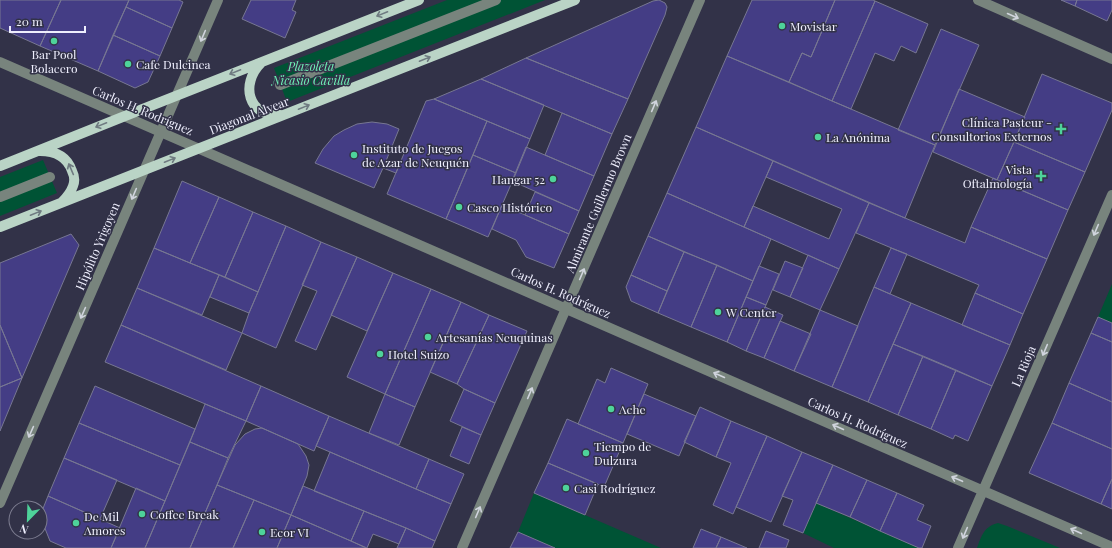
<svg xmlns="http://www.w3.org/2000/svg" width="1112" height="548" font-family="'Playfair Display',serif">
  <style>
    .green { fill: #005335 }
    .building { fill: #443d85; stroke: #777792 }
    .lines { fill: none; stroke-linecap: round; stroke-linejoin: round }
    .minor { stroke: #78847d; stroke-width: 10 }
    .major { stroke: #bad4c6; stroke-width: 10 }
    .oneway { stroke: #6f7b81 }
    .oneway2 { stroke: #d0d4dd }
    .poi-dot { fill: #4ed39a; stroke: #323248; stroke-width: 1.5 }
    .labels { text-anchor: middle; dominant-baseline: central; stroke-width: 3; stroke-linejoin: round; paint-order: stroke }
    .poi-label { font-size: 12px; fill: #eeeefd; stroke: #323248; text-anchor: start }
    .park-label { font-size: 12px; font-style: italic; fill: #6ef2b6; stroke: #323248 }
    .street-label { font-size: 12px; fill: #eeeefd; stroke: #323248 }
  </style>
  <rect width="100%" height="100%" fill="#323248"/>
  <!-- green -->
  <path class="green" d="M447 0H545L287 102 274 68Z
    M43 160 57 193 0 216V177Z
    M1112 284V323L1098 317Z
    M534 493 661 548H555L518 532Z
    M816 503 919 548H834L803 533Z
    M998 523 1007 526 1060 548H977C981 537 984 526 998 523Z"/>
  <!-- building -->
  <path class="building" d="M0 0H61L40 46 0 28Z
    M61 0H129L98 71 40 46Z
    M129 0H179L183 2 172 28 126 7Z
    M251 0H296L292 10 296 12 285 38 242 19Z
    M659 0 665 3 667 7 665 15 628 99 526 58 653 1Z
    M752 0H835L811 57 802 53 789 82 727 56Z
    M835 0H873L875 1 832 101 789 82 802 53 811 57Z
    M1061 0H1077L1075 6Z
    M1077 0H1112V10L1107 21 1075 6Z
    M875 1 928 24 916 53 901 46 894 61 875 53 851 109 832 101Z
    M126 7 172 28 160 56 113 35Z
    M941 29 979 45 935 145 898 130Z
    M113 35 160 56 148 82 135 88 98 71Z
    M727 56 935 145 905 218 696 127Z
    M526 58 628 99 612 134 481 79Z
    M1042 74 1112 103V110L1085 172 1014 142Z
    M481 79 544 105 530 139 434 99Z
    M959 89 1025 117 997 180 933 152Z
    M434 99 487 121 446 219 387 194 426 101Z
    M562 113 612 134 594 176 545 155Z
    M487 121 530 139 516 173 473 155Z
    M372 122 387 124 399 129 386 161 399 166 396 173 383 168 374 188 315 163 323 149 334 136 344 130 357 124Z
    M696 127 773 161 744 227 667 193Z
    M1014 142 1085 172 1068 210 997 180Z
    M526 147 594 176 579 211 512 181Z
    M473 155 516 173 488 237 446 219Z
    M773 161 869 203 839 269 744 227 753 206 829 239 842 209 766 177Z
    M993 178 1068 210 1047 259 971 227Z
    M182 181 219 197 190 263 154 248Z
    M535 192 579 211 569 234 525 215Z
    M667 193 771 239 753 281 648 236Z
    M219 197 253 212 225 277 190 263Z
    M869 203 965 243 971 227 1047 259 1023 314 975 293 979 285 856 233Z
    M502 205 569 234 554 268 526 257 516 240 492 229Z
    M253 212 286 226 258 292 225 277Z
    M286 226 321 242 276 348 242 333 249 313Z
    M71 234 79 245 22 378 0 325V263Z
    M648 236 684 252 667 291 631 275Z
    M321 242 357 257 316 350 295 341 317 291 302 285Z
    M154 248 219 275 202 315 137 288Z
    M891 248 907 254 890 294 874 287Z
    M684 252 717 265 691 327 658 313Z
    M808 255 839 269 820 310 790 297Z
    M357 257 393 273 367 331 331 315Z
    M785 261 803 268 790 297 773 290Z
    M717 265 753 281 727 342 691 327Z
    M759 266 779 274 766 305 746 297Z
    M393 273 431 289 385 394 347 377Z
    M219 275 258 292 249 313 210 297Z
    M631 275 667 291 658 313 631 301 626 287Z
    M874 287 911 303 868 402 832 387Z
    M137 288 242 333 226 370 121 325Z
    M431 289 461 302 415 407 385 394Z
    M975 293 1023 314 1010 345 962 325Z
    M746 297 766 305 746 351 727 342Z
    M461 302 489 315 457 384 430 372Z
    M911 303 1010 345 992 386 893 344Z
    M765 307 783 315 764 358 746 351Z
    M820 310 858 326 832 387 794 371Z
    M489 315 527 331 495 403 464 389 457 384Z
    M1098 317 1112 323V342L1091 333Z
    M780 321 811 334 794 371 764 358Z
    M0 325 22 378 0 387Z
    M121 325 261 386 246 421 105 362Z
    M1091 333 1112 342V402L1069 383Z
    M893 344 923 356 898 415 868 402Z
    M923 356 956 370 931 429 898 415Z
    M611 368 648 384 623 443 578 424 597 379 605 383Z
    M956 370 992 386 968 441 955 435 953 439 931 429Z
    M22 378 0 431V387Z
    M1069 383 1112 402V449L1052 423Z
    M95 386 195 429 180 465 79 423Z
    M261 386 329 416 314 451 246 421Z
    M464 389 495 403 481 435 450 421Z
    M385 394 415 407 399 445 369 433Z
    M644 394 696 416 679 456 627 434Z
    M205 404 246 421 228 458 190 442Z
    M700 407 731 421 716 457 684 442Z
    M329 416 429 459 416 489 316 446Z
    M567 419 623 443 604 487 548 463Z
    M731 421 767 436 733 514 713 505 731 463 716 457Z
    M79 423 180 465 165 501 64 458Z
    M1052 423 1112 449V479L1101 504 1029 473Z
    M462 427 481 435 469 464 450 456Z
    M262 428 298 444 306 456 309 465 307 476 291 515 217 485 235 445 245 434 255 429Z
    M767 436 802 452 771 522 736 507Z
    M190 442 228 458 217 485 190 548H145Z
    M330 452 451 504 435 541 406 528 314 491Z
    M802 452 833 465 803 533 783 525 793 500 782 496Z
    M64 458 117 480 100 519 48 496Z
    M429 459 464 474 451 504 416 489Z
    M548 463 598 484 585 515 534 493Z
    M833 465 867 480 850 517 816 503Z
    M1112 479V509L1101 504Z
    M867 480 897 493 880 531 850 517Z
    M217 485 254 500 233 548H190Z
    M303 486 364 511 351 541 291 515Z
    M136 488 165 501 145 548H111Z
    M897 493 924 505 917 520 931 526 922 548H919L880 531Z
    M48 496 120 528 111 548H66L50 541 40 516Z
    M254 500 291 515 277 548H233Z
    M364 511 406 528 399 544 373 534 367 548 351 541Z
    M291 515 351 541 366 548H277Z
    M406 528 435 541 432 548H397Z
    M701 529 721 537 716 548H693Z
    M766 531 789 540 786 548H759Z
    M518 532 555 548H510Z
    M721 537 747 548H716Z"/>
  <g class="lines">
    <!-- minor -->
    <path class="minor" d="M978 0 1112 59
      M0 62 1112 547
      M280 85 496 0
      M0 197 50 177
      M0 503 218 0
      M462 548 700 0
      M958 548 1112 195"/>
    <!-- major -->
    <path class="major" d="M261 63C240 84 248 117 280 115
      M40 151C54 151 67 156 72 171 74 175 75 181 73 186 71 192 67 197 62 202
      M0 166 125 116 419 0
      M0 227 575 0"/>
  </g>
  <!-- one-way arrows -->
  <defs><path id="oneway-shaft" d="M-6 0H5M1.5-3L5.5 0L1.5 3" fill="none" stroke-width="1.6" stroke-linecap="round" stroke-linejoin="round"/></defs>
  <g class="oneway">
    <use href="#oneway-shaft" transform="translate(382 14) rotate(158)"/>
    <use href="#oneway-shaft" transform="translate(425 59) rotate(-22)"/>
    <use href="#oneway-shaft" transform="translate(235 72) rotate(158)"/>
    <use href="#oneway-shaft" transform="translate(304 107) rotate(-22)"/>
    <use href="#oneway-shaft" transform="translate(101 125) rotate(158)"/>
    <use href="#oneway-shaft" transform="translate(170 160) rotate(-22)"/>
    <use href="#oneway-shaft" transform="translate(71 169) rotate(-113)"/>
    <use href="#oneway-shaft" transform="translate(36 213) rotate(-22)"/>
  </g>
  <g class="oneway2">
    <use href="#oneway-shaft" transform="translate(1013 16) rotate(24)"/>
    <use href="#oneway-shaft" transform="translate(203 36) rotate(113)"/>
    <use href="#oneway-shaft" transform="translate(654 106) rotate(-67)"/>
    <use href="#oneway-shaft" transform="translate(134 194) rotate(113)"/>
    <use href="#oneway-shaft" transform="translate(1096 230) rotate(113)"/>
    <use href="#oneway-shaft" transform="translate(582 274) rotate(-67)"/>
    <use href="#oneway-shaft" transform="translate(83 313) rotate(114)"/>
    <use href="#oneway-shaft" transform="translate(1045 350) rotate(113)"/>
    <use href="#oneway-shaft" transform="translate(719 375) rotate(-156)"/>
    <use href="#oneway-shaft" transform="translate(530 393) rotate(-67)"/>
    <use href="#oneway-shaft" transform="translate(838 427) rotate(-156)"/>
    <use href="#oneway-shaft" transform="translate(31 432) rotate(114)"/>
    <use href="#oneway-shaft" transform="translate(957 479) rotate(-157)"/>
    <use href="#oneway-shaft" transform="translate(478 512) rotate(-67)"/>
    <use href="#oneway-shaft" transform="translate(1076 531) rotate(-156)"/>
    <use href="#oneway-shaft" transform="translate(965 533) rotate(113)"/>
  </g>
  <!-- markers -->
  <g class="poi-dot">
    <circle cx="782" cy="26" r="4"/>
    <circle cx="54" cy="41" r="4"/>
    <circle cx="128" cy="64" r="4"/>
    <path d="M1059 123h4v4h4v4h-4v4h-4v-4h-4v-4h4z"/>
    <circle cx="818" cy="137" r="4"/>
    <circle cx="354" cy="155" r="4"/>
    <path d="M1039 170h4v4h4v4h-4v4h-4v-4h-4v-4h4z"/>
    <circle cx="553" cy="179" r="4"/>
    <circle cx="459" cy="207" r="4"/>
    <circle cx="718" cy="312" r="4"/>
    <circle cx="428" cy="337" r="4"/>
    <circle cx="380" cy="354" r="4"/>
    <circle cx="611" cy="409" r="4"/>
    <circle cx="586" cy="453" r="4"/>
    <circle cx="566" cy="488" r="4"/>
    <circle cx="142" cy="514" r="4"/>
    <circle cx="76" cy="523" r="4"/>
    <circle cx="262" cy="532" r="4"/>
  </g>
  <g class="labels">
    <!-- poi labels -->
    <g class="poi-label">
      <text x="790" y="26">Movistar</text>
      <text x="54" y="54" text-anchor="middle">Bar Pool<tspan x="54" dy="14">Bolacero</tspan></text>
      <text x="136" y="64">Cafe Dulcinea</text>
      <text x="1052" y="122" text-anchor="end">Clínica Pasteur -<tspan x="1052" dy="14">Consultorios Externos</tspan></text>
      <text x="826" y="137">La Anónima</text>
      <text x="362" y="148">Instituto de Juegos<tspan x="362" dy="14">de Azar de Neuquén</tspan></text>
      <text x="1032" y="169" text-anchor="end">Vista<tspan x="1032" dy="14">Oftalmología</tspan></text>
      <text x="545" y="179" text-anchor="end">Hangar 52</text>
      <text x="467" y="207">Casco Histórico</text>
      <text x="726" y="312">W Center</text>
      <text x="436" y="337">Artesanías Neuquinas</text>
      <text x="388" y="354">Hotel Suizo</text>
      <text x="619" y="409">Ache</text>
      <text x="594" y="446">Tiempo de<tspan x="594" dy="14">Dulzura</tspan></text>
      <text x="574" y="488">Casi Rodríguez</text>
      <text x="150" y="514">Coffee Break</text>
      <text x="84" y="516">De Mil<tspan x="84" dy="14">Amores</tspan></text>
      <text x="270" y="532">Ecor VI</text>
    </g>
    <!-- park labels -->
    <g class="park-label">
      <text x="311" y="66">Plazoleta<tspan x="311" dy="14">Nicasio Cavilla</tspan></text>
    </g>
    <!-- street labels -->
    <g class="street-label">
      <text transform="translate(143 110) rotate(23)">Carlos H. Rodríguez</text>
      <text transform="translate(249 115) rotate(-21)">Diagonal Alvear</text>
      <text transform="translate(598 203) rotate(-67)">Almirante Guillermo Brown</text>
      <text transform="translate(97 246) rotate(-67)">Hipólito Yrigoyen</text>
      <text transform="translate(561 292) rotate(24)">Carlos H. Rodríguez</text>
      <text transform="translate(1023 366) rotate(-67)">La Rioja</text>
      <text transform="translate(858 422) rotate(24)">Carlos H. Rodríguez</text>
    </g>
  </g>
  <!-- north arrow -->
  <g transform="translate(28 520) rotate(203)"><circle r="19" fill="#323248" stroke="#7d7d90"/>
  <path d="M0-3L7 15L0 10L-7 15Z" fill="#4ed39a"/>
  <text y="-6" font-size="11" font-weight="bold" text-anchor="middle" fill="#eeeefd">N</text>
  </g>
  <!-- scale -->
  <path d="M10 26v6h75v-6" fill="none" stroke="#eeeefd" stroke-width="2"/>
  <text x="16" y="26" font-size="12" fill="#eeeefd" stroke="#323248" stroke-width="3" paint-order="stroke">20 m</text>
</svg>
